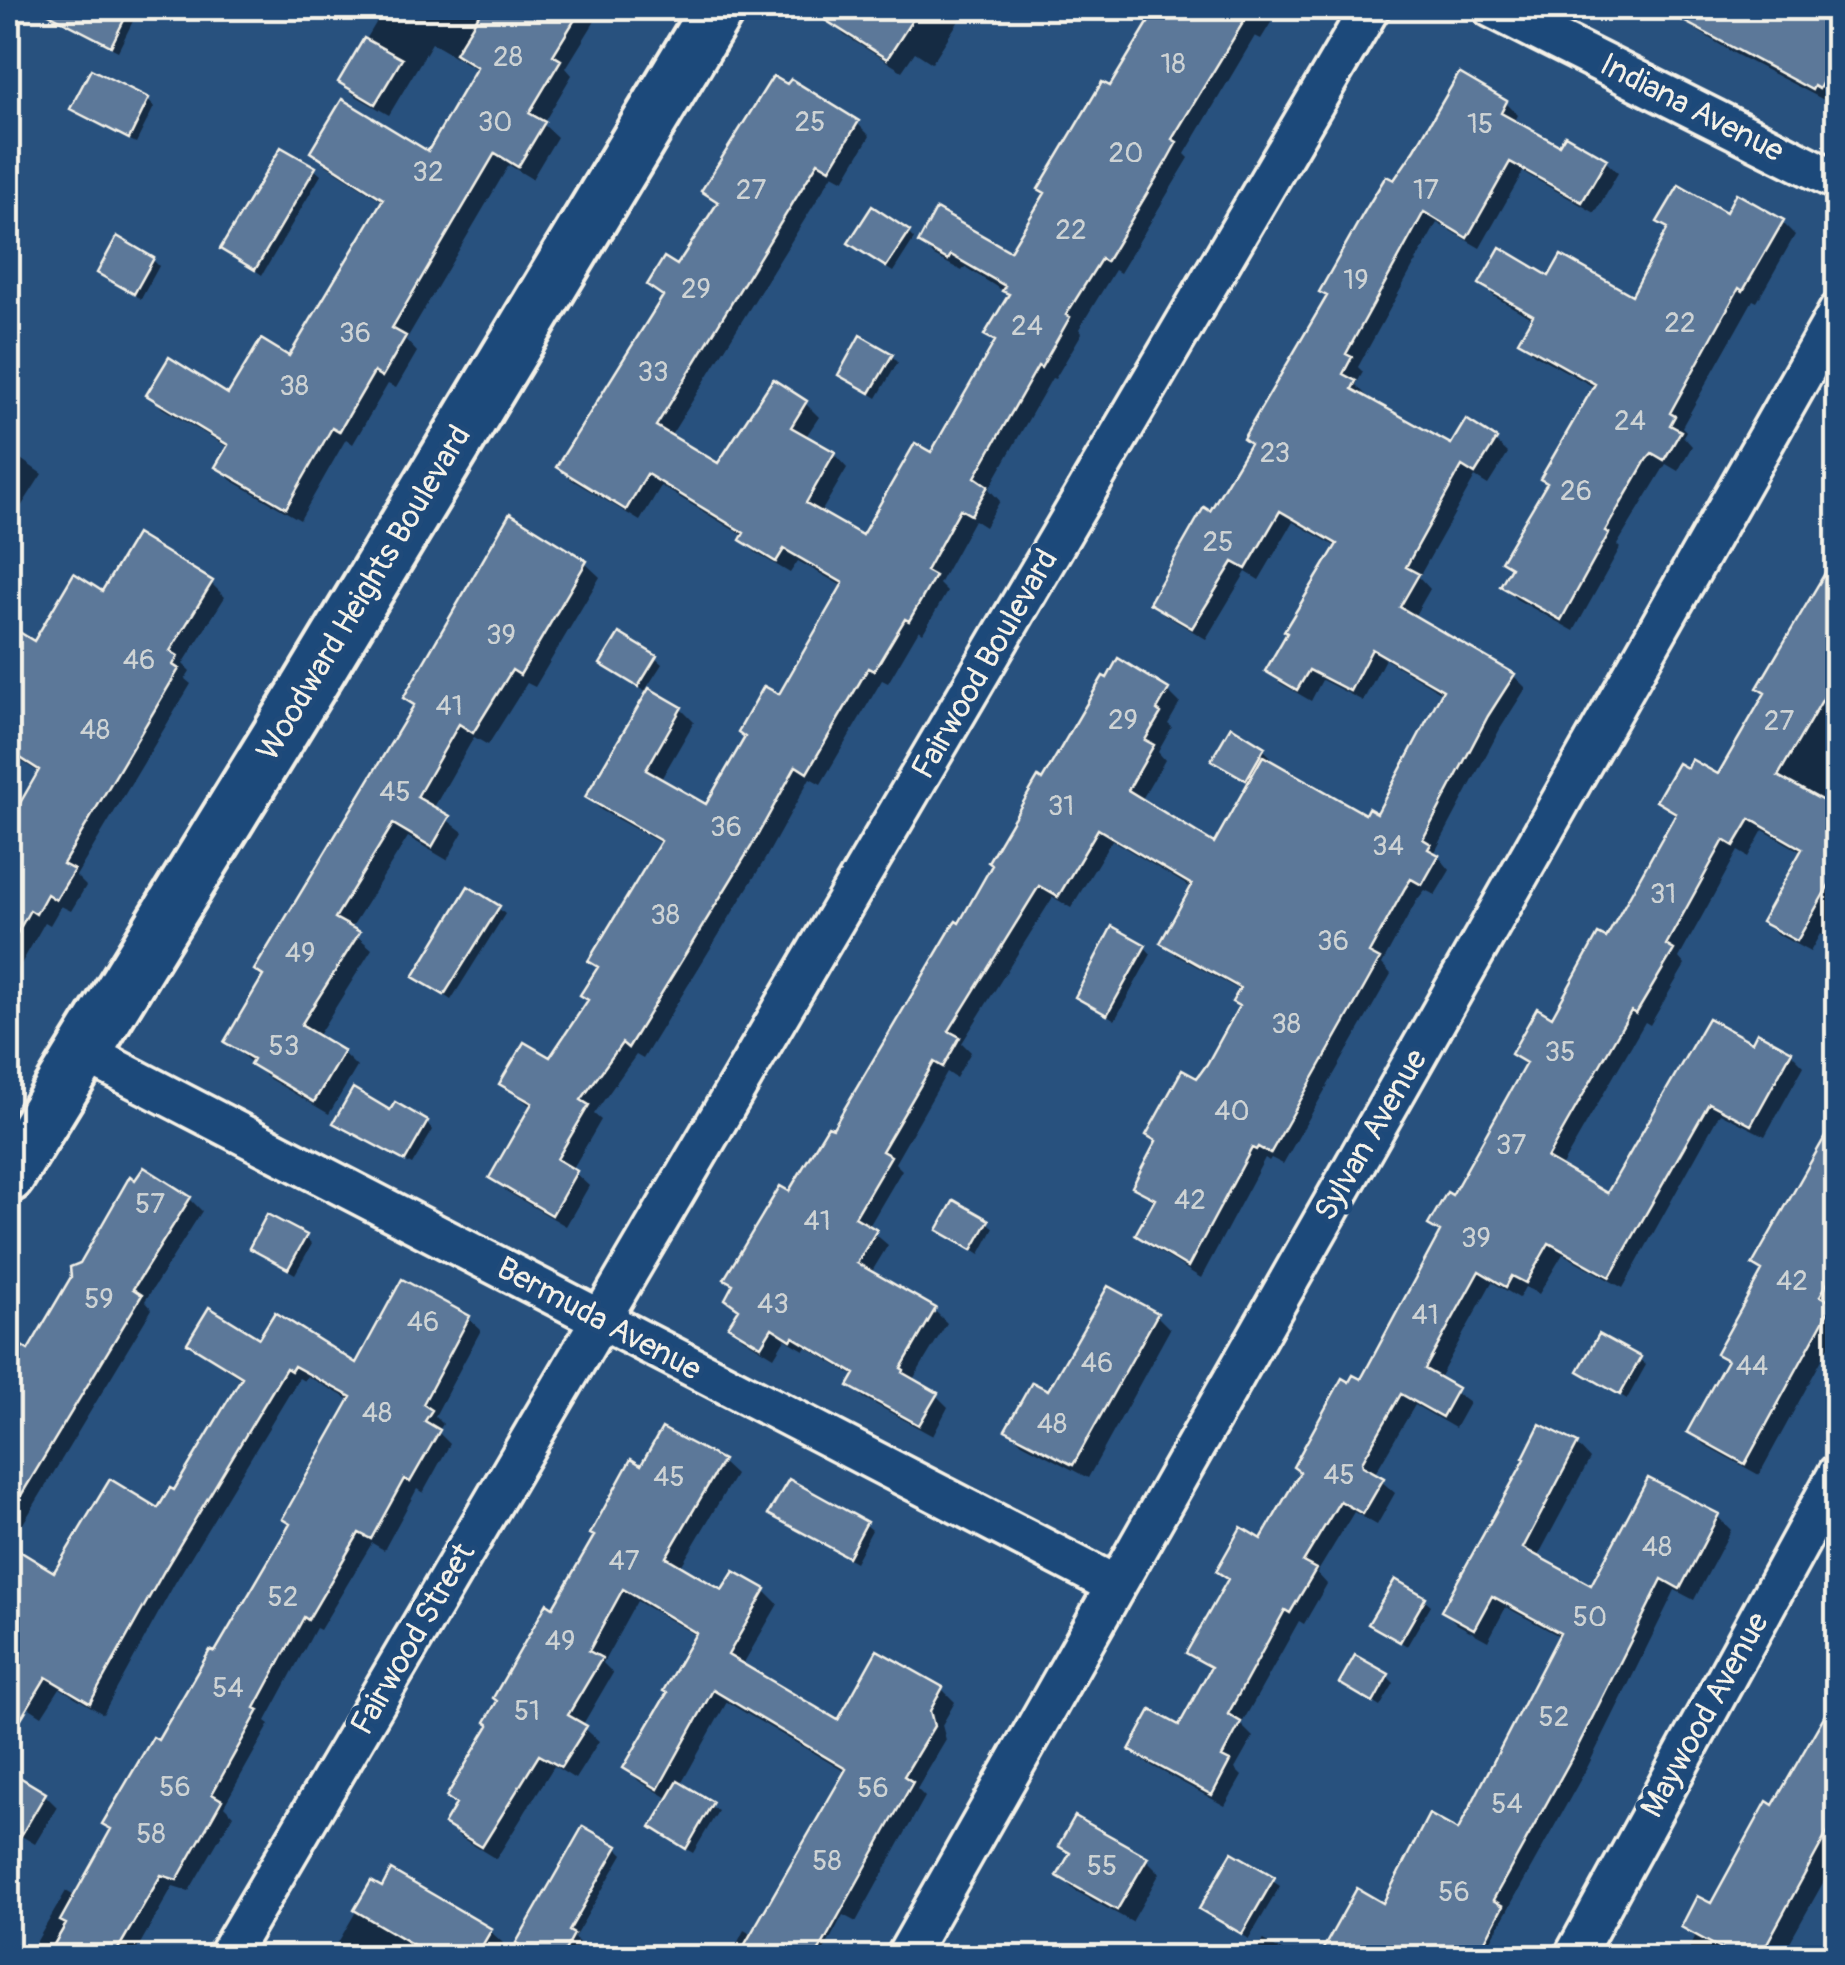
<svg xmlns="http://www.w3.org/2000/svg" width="1845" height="1965" font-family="Pangolin,sans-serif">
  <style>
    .shadow { fill: #0007 }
    .building { fill: #5b7899; stroke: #f4f1e8; stroke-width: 2.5 }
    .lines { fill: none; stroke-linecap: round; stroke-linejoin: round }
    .street-casing { stroke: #f4f1e8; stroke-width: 45 }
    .secondary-casing { stroke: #f4f1e8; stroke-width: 60 }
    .street { stroke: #1f4a7a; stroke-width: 38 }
    .secondary { stroke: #1f4a7a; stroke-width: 52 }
    .labels { text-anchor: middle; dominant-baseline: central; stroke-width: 10; stroke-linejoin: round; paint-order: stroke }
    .number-label { font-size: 28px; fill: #ced3d4 }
    .street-label { font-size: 32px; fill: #f4f1e8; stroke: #1f4a7a }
  </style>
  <rect width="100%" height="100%" fill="#28517e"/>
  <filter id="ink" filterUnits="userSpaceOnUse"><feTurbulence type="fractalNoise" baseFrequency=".01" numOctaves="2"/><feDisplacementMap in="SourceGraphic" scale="20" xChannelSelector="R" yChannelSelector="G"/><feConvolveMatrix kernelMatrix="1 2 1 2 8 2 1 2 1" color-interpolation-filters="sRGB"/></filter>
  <g filter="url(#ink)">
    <!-- shadow -->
    <path class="shadow" d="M72 8H131L137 13 118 51 72 27 65 20Z
      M385 8H603L566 68 572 75 543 124 557 137 532 179 509 165 406 340 417 352 396 388 388 384 353 444 346 439 300 520 231 480 218 467 229 448 162 408 149 394 229 397 290 359 384 202 326 165 313 152 428 155 478 70 432 43 389 115 354 95 341 81Z
      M838 8H967L932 63 915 52 902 71 844 35 830 20Z
      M1160 8H1280L1261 39 1255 36 1185 154 1189 158 1120 273 1115 270 1079 329 1082 333 1055 379 1052 378 989 489 1000 501 985 527 974 520 939 584 947 592 923 633 919 630 888 683 882 680 821 784 810 778 764 861 643 1059 636 1055 594 1114 601 1120 572 1170 589 1186 566 1226 506 1191 492 1177 532 1107 502 1084 551 1061 590 1001 599 969 591 961 662 844 601 810 588 797 649 694 610 670 655 658 662 664 646 689 681 709 694 722 660 781 707 808 780 698 844 587 798 561 790 573 756 553 743 540 745 537 661 486 640 521 572 480 559 467 664 299 650 285 678 268 719 205 704 191 857 123 870 136 844 180 833 174 670 437 719 467 805 403 819 417 805 438 834 454 847 468 820 514 863 538 932 456 997 344 987 334 1011 296 965 267 962 271 934 256 921 242 1011 254Z
      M1661 8H1751L1780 24 1789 8H1838V87L1831 99 1826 96 1824 100 1735 54Z
      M148 100 154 107 136 143 79 115 73 108Z
      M1506 103 1518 115 1514 123 1560 148 1605 161 1618 173 1595 213 1523 172 1480 248 1437 223 1358 367 1363 372 1356 385 1367 396 1365 399 1452 447 1495 441 1508 453 1488 485 1475 477 1419 577 1430 589 1414 617 1514 676 1526 688 1500 729 1435 852 1450 870 1435 895 1425 890 1417 900 1382 964 1391 974 1283 1164 1271 1158 1269 1161 1265 1158 1201 1278 1151 1247 1138 1235 1156 1203 1135 1186 1241 1008 1235 1002 1241 991 1176 955 1163 943 1193 889 1112 840 1071 908 1053 897 962 1043 971 1052 956 1078 947 1072 895 1163 902 1170 868 1228 888 1245 871 1273 934 1310 947 1323 912 1381 936 1395 948 1407 933 1436 864 1398 852 1386 856 1377 806 1347 804 1350 785 1339 774 1357 743 1338 731 1326 740 1311 728 1299 735 1287 727 1279 834 1131 960 927 1043 783 1168 691 1180 703 1168 724 1172 727 1158 752 1165 760 1141 801 1215 847 1250 783 1214 759 1263 749 1270 756 1267 761 1366 818 1378 816 1444 694 1385 659 1363 701 1322 680 1311 701 1280 683 1268 670 1337 547 1293 522 1259 580 1246 572 1206 639 1165 615 1152 602 1252 445 1395 183Z
      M314 169 321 175 262 275 223 248Z
      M1727 216 1782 222 1795 235 1757 302 1753 300 1682 427 1686 431 1683 436 1692 446 1678 471 1666 464 1617 545 1620 548 1574 631 1516 599 1503 586 1512 570 1504 561 1549 484 1596 388 1534 354 1521 341 1533 319 1495 297 1482 284 1550 279 1632 298 1670 231 1660 221Z
      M908 233 914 239 893 272 857 249Z
      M153 260 159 266 141 299 100 272Z
      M892 356 898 362 877 398 841 375Z
      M8 450 42 474 19 510 8 502Z
      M1838 556V943L1820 934 1810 952 1777 934 1764 921 1803 853 1763 830 1748 857 1738 851 1679 958 1685 965 1650 1025 1645 1022 1560 1169 1608 1196 1753 1045 1758 1035 1791 1053 1804 1066 1765 1136 1720 1113 1623 1288 1563 1254 1539 1294 1525 1287 1519 1298 1492 1282 1438 1380 1469 1403 1455 1428 1415 1405 1374 1475 1395 1493 1377 1525 1354 1512 1317 1573 1327 1584 1304 1624 1299 1621 1241 1725 1253 1737 1235 1769 1242 1776 1225 1806 1145 1762 1132 1750 1180 1728 1212 1671 1189 1652 1230 1582 1219 1571 1262 1542 1362 1383 1441 1235 1431 1225 1453 1198 1526 1066 1514 1054 1553 1021 1607 942 1676 816 1659 801 1719 778 1767 695Z
      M585 563 600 577 535 687 527 683 488 745 474 737 433 809 463 832 447 860 408 837 350 930 372 949 317 1037 343 1053 357 1067 329 1114 268 1078 227 1041 415 707 406 698Z
      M211 583 225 597 183 664 190 671 185 679 191 684 76 876 86 886 71 911 61 906 50 925 45 922 8 987V828L40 773 8 753V713L30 675 103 595Z
      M498 908 505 914 451 1000 417 977Z
      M1145 947 1151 954 1115 1020 1078 996Z
      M391 1113 427 1123 433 1130 412 1165 336 1123Z
      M1838 1154V1300L1833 1307 1838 1312V1330L1759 1475 1703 1444 1690 1431 1729 1363 1719 1353 1763 1273 1755 1265Z
      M190 1199 202 1211 145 1301 152 1309 9 1547 55 1576 159 1511 174 1494 243 1380 203 1354 190 1342 260 1341 357 1367 468 1318 481 1330 435 1416 443 1424 438 1432 450 1444 423 1493 417 1489 384 1550 372 1543 320 1630 316 1628 266 1721 270 1724 224 1806 233 1815 189 1891 173 1886 132 1958H27L66 1891 76 1897 112 1831 105 1824 215 1656 292 1525 352 1401 307 1376 304 1381 299 1378 175 1583 103 1714 60 1688 42 1716 8 1694V1669L25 1640 8 1629V1347L10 1342 29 1353Z
      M988 1222 994 1228 980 1254 940 1230Z
      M305 1237 312 1244 295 1274 252 1248Z
      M1156 1315 1170 1329 1088 1478 1022 1443 1008 1429 1049 1394Z
      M1639 1359 1646 1365 1627 1399 1581 1371Z
      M1542 1427 1577 1445 1590 1459 1537 1558 1592 1588 1717 1516 1731 1530 1694 1600 1675 1590 1588 1766 1481 1958H1388L1459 1833 1561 1637 1506 1607 1488 1641 1457 1624 1444 1611 1528 1459Z
      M721 1462 735 1475 680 1568 723 1594 765 1591 778 1604 742 1666 839 1723 942 1689 955 1702 942 1725 946 1740 917 1789 925 1797 856 1922 843 1915 820 1958H730L744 1930 753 1935 847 1773 727 1702 680 1786 718 1811 693 1853 660 1834 654 1827 670 1799 639 1781 626 1768 669 1694 697 1636 637 1601 603 1663 613 1673 582 1726 599 1741 575 1779 554 1766 496 1859 460 1837 447 1824 554 1610 641 1468Z
      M771 1514 865 1524 872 1530 855 1562Z
      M1424 1599 1431 1605 1407 1646 1372 1624Z
      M1387 1676 1394 1683 1380 1707 1342 1683Z
      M1838 1693V1856L1781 1958H1685L1695 1937 1684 1926 1712 1906 1774 1808Z
      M8 1774 45 1795 57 1807 35 1844 8 1828Z
      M1061 1845 1146 1859 1160 1873 1132 1922 1074 1890 1060 1875 1071 1856Z
      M617 1848 623 1854 574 1938 579 1943 570 1958H540L526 1950 520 1943Z
      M1233 1856 1280 1886 1249 1939 1202 1908Z
      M372 1884 490 1931 503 1943 495 1958H329Z
      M1263 1940 1293 1958H1253Z"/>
    <!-- building -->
    <path class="building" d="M37 8H130L111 46Z
      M483 8H582L553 55 561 60 529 113 545 122 518 167 495 153 392 328 406 336 382 377 374 372 339 432 332 428 286 508 215 467 228 445 146 395 169 357 228 394 261 339 289 356 383 199 310 152 342 99 428 151 477 67 455 53Z
      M806 8H920L887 59Z
      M1157 8H1252L1172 139 1177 142 1166 162 1106 262 1101 259 1066 315 1070 317 1041 368 1038 366 975 477 988 486 971 515 960 509 926 571 935 576 909 621 905 619 874 671 868 668 807 773 796 766 751 847 628 1048 622 1043 581 1100 589 1105 557 1159 577 1171 552 1215 489 1178 532 1103 499 1084 524 1042 550 1057 588 1000 580 995 598 967 588 961 661 841 585 797 649 688 682 707 646 770 706 804 745 737 738 732 764 686 779 694 843 583 784 549 776 562 740 540 744 533 647 474 626 510 556 467 663 296 647 285 664 257 677 265 718 202 701 191 773 76 787 84 791 79 859 121 830 169 818 162 656 426 718 463 773 379 807 401 791 427 835 452 806 503 862 535 915 443 931 452 995 341 984 335 1009 294 1002 291 1005 286 951 255 948 260 918 243 936 209 1010 251 1045 193 1038 189 1102 82 1110 86Z
      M1659 8H1818L1838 18V53L1819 89 1814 86 1812 90Z
      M364 38 402 59 375 104 338 82Z
      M91 69 149 98 129 139 70 109Z
      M1459 73 1507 101 1501 113 1559 145 1565 135 1607 159 1582 202 1510 162 1467 238 1424 212 1346 354 1352 357 1343 374 1356 381 1352 389 1451 444 1466 419 1497 439 1475 474 1462 466 1406 567 1419 574 1400 607 1515 674 1488 716 1423 839 1431 844 1428 849 1439 855 1422 885 1411 879 1405 888 1369 953 1380 959 1351 1011 1270 1154 1258 1147 1256 1150 1252 1148 1188 1267 1135 1235 1155 1199 1132 1187 1156 1141 1146 1135 1182 1070 1197 1078 1207 1064 1239 1006 1232 1002 1240 988 1160 943 1192 885 1098 829 1058 897 1039 886 949 1031 960 1037 943 1067 934 1062 882 1151 891 1156 855 1217 877 1230 857 1263 936 1308 901 1368 904 1370 903 1373 938 1393 919 1425 848 1386 855 1374 793 1337 791 1340 772 1328 761 1346 728 1326 739 1309 725 1299 733 1284 724 1279 780 1186 789 1191 828 1126 833 1128 953 925 956 921 959 923 992 865 988 862 1038 777 1042 780 1100 681 1103 676 1107 678 1118 658 1169 689 1157 710 1161 713 1145 740 1154 745 1128 790 1214 843 1263 756 1365 814 1368 808 1377 813 1443 690 1372 649 1350 691 1309 670 1297 690 1265 671 1287 633 1284 631 1337 544 1280 511 1246 569 1233 562 1192 628 1149 603 1204 507 1210 511 1250 444 1243 439 1327 296 1319 292 1363 214 1386 176 1394 180 1415 149Z
      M281 147 316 167 255 270 220 249Z
      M1679 185 1726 212 1736 193 1784 220 1743 291 1739 288 1670 413 1675 416 1670 425 1681 431 1664 460 1652 453 1646 460 1605 531 1609 533 1561 620 1500 586 1511 567 1501 561 1547 483 1540 479 1595 384 1518 341 1533 315 1479 284 1500 247 1549 276 1561 255 1632 295 1668 228 1657 222Z
      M872 206 910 231 886 267 848 243Z
      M117 236 154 258 134 294 97 273Z
      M860 335 893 354 870 393 838 375Z
      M510 513 587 561 520 675 512 670 473 733 459 724 417 797 450 816 432 847 393 824 335 918 360 932 301 1025 344 1051 314 1102 250 1064 253 1059 224 1042 263 976 254 970 414 705 403 698Z
      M136 534 213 581 170 651 178 656 173 665 179 669 63 864 74 870 56 900 47 894 36 914 30 910 8 950V824L39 770 8 750V625L34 641 74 573 102 591Z
      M1838 551V673L1778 776 1827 803 1838 784V869L1797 941 1761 922 1802 849 1750 819 1734 846 1724 840 1666 945 1674 950 1636 1014 1631 1011 1547 1158 1607 1193 1708 1018 1752 1042 1757 1032 1792 1051 1751 1125 1709 1103 1610 1277 1549 1243 1526 1283 1512 1276 1506 1287 1479 1271 1425 1369 1458 1388 1442 1417 1401 1394 1362 1462 1363 1466 1384 1478 1363 1514 1340 1501 1303 1562 1316 1569 1290 1613 1285 1610 1228 1714 1241 1722 1222 1757 1230 1761 1212 1795 1129 1750 1151 1710 1179 1725 1211 1667 1186 1653 1228 1579 1216 1571 1241 1527 1261 1539 1300 1472 1293 1467 1342 1378 1349 1382 1353 1375 1361 1379 1440 1232 1428 1225 1447 1192 1452 1195 1526 1063 1511 1054 1537 1008 1552 1017 1598 934 1606 938 1676 813 1656 801 1678 763 1687 768 1691 759 1718 774 1765 693 1757 688Z
      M619 633 657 656 638 687 600 664Z
      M1231 726 1265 747 1246 780 1211 760Z
      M468 886 500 906 444 995 413 977Z
      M1112 926 1146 945 1107 1015 1075 997Z
      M353 1088 390 1110 395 1102 428 1121 405 1161 333 1123Z
      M1838 1114V1265L1820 1296 1833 1303 1745 1464 1687 1432 1727 1360 1716 1354 1762 1271 1752 1265Z
      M144 1167 191 1197 133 1289 142 1295 8 1517V1337L28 1350 71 1277 70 1267 80 1263 130 1176 135 1180Z
      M954 1200 989 1220 972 1250 937 1230Z
      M267 1214 307 1235 288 1269 249 1248Z
      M402 1279 470 1316 423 1404 432 1410 425 1421 440 1430 410 1482 404 1479 371 1539 359 1533 308 1620 304 1617 255 1708 259 1710 212 1794 222 1800 177 1880 161 1875 113 1958H46L66 1924 60 1921 111 1829 102 1824 153 1737 158 1740 210 1650 215 1652 290 1524 282 1519 351 1397 294 1366 291 1371 286 1368 164 1571 90 1703 46 1677 8 1740V1544L54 1572 110 1479 158 1508 170 1488 174 1490 242 1377 187 1343 209 1307 259 1338 275 1312 356 1363Z
      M1108 1286 1158 1313 1073 1465 1005 1430 1032 1382 1048 1390Z
      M1599 1334 1641 1357 1620 1395 1578 1371Z
      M1540 1424 1578 1443 1523 1548 1591 1585 1648 1478 1719 1514 1680 1589 1662 1579 1575 1752 1493 1900 1503 1906 1476 1958H1318L1357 1888 1383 1903 1429 1814 1458 1830 1560 1633 1492 1596 1474 1629 1441 1611 1525 1459 1523 1458Z
      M662 1428 723 1460 666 1557 722 1590 734 1571 766 1589 728 1655 838 1720 877 1650 943 1687 930 1711 934 1726 904 1776 913 1782 815 1958H737L846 1769 713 1690 658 1789 623 1768 667 1693 663 1691 696 1633 623 1589 589 1651 602 1658 568 1715 587 1726 561 1767 539 1755 482 1847 444 1824 456 1804 446 1797 489 1725 485 1722 497 1701 493 1698 547 1603 553 1607 594 1536 590 1534 631 1459 641 1465Z
      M789 1479 867 1522 848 1557 768 1514Z
      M1395 1579 1426 1597 1400 1642 1368 1624Z
      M1355 1655 1389 1674 1373 1703 1339 1683Z
      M1838 1692V1813L1759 1958H1738L1681 1927 1697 1896 1711 1903 1767 1801 1773 1805Z
      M8 1770 46 1793 8 1858Z
      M678 1781 713 1802 686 1849 651 1827Z
      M1075 1816 1148 1857 1117 1910 1057 1876 1070 1853 1058 1846Z
      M583 1826 618 1846 569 1931 574 1934 561 1958H541L516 1943Z
      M1232 1852 1275 1877 1242 1934 1199 1909Z
      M391 1870 492 1929 475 1958H436L354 1910 371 1881 382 1887Z"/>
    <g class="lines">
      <defs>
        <path id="street" d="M1492 8 1838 181
          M83 1052 1115 1585
          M226 1958 1370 8
          M905 1958 1838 312
          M1573 1958 1838 1473"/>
        <path id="secondary" d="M8 1176 309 686 718 8"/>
      </defs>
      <!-- street casing -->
      <use href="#street" class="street-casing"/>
      <!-- secondary casing -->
      <use href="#secondary" class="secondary-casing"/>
      <!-- street -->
      <use href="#street" class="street"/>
      <!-- secondary -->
      <use href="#secondary" class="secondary"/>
    </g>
  </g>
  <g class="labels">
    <!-- number labels -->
    <g class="number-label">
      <text x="508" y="57">28</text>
      <text x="1173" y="64">18</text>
      <text x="495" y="122">30</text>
      <text x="810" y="122">25</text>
      <text x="1480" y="124">15</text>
      <text x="1126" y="153">20</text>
      <text x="428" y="172">32</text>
      <text x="751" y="190">27</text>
      <text x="1426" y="190">17</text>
      <text x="1071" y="230">22</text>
      <text x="1356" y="280">19</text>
      <text x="696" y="289">29</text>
      <text x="1680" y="323">22</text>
      <text x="1027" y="326">24</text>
      <text x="355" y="333">36</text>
      <text x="653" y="372">33</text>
      <text x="294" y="386">38</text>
      <text x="1630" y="421">24</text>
      <text x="1275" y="453">23</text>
      <text x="1576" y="491">26</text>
      <text x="1218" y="542">25</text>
      <text x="501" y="635">39</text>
      <text x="139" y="660">46</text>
      <text x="449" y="706">41</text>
      <text x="1123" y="720">29</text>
      <text x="1779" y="721">27</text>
      <text x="95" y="730">48</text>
      <text x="395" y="792">45</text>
      <text x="1061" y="806">31</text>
      <text x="726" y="827">36</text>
      <text x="1388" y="846">34</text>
      <text x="1663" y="894">31</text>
      <text x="665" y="915">38</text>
      <text x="1333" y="941">36</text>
      <text x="300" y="953">49</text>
      <text x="1286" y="1024">38</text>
      <text x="284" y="1046">53</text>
      <text x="1560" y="1052">35</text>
      <text x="1232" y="1111">40</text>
      <text x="1511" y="1145">37</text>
      <text x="1190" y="1200">42</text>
      <text x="150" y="1204">57</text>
      <text x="817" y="1221">41</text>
      <text x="1476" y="1238">39</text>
      <text x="1792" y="1281">42</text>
      <text x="99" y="1299">59</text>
      <text x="773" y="1304">43</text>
      <text x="1425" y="1315">41</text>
      <text x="423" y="1322">46</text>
      <text x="1097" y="1363">46</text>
      <text x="1752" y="1366">44</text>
      <text x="377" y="1413">48</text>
      <text x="1052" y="1424">48</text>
      <text x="1339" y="1475">45</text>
      <text x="669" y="1477">45</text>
      <text x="1657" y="1547">48</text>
      <text x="624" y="1561">47</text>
      <text x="283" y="1597">52</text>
      <text x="1590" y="1617">50</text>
      <text x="560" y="1641">49</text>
      <text x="228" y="1688">54</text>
      <text x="527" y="1711">51</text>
      <text x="1554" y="1717">52</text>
      <text x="175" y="1787">56</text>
      <text x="873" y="1788">56</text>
      <text x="1507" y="1804">54</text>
      <text x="151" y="1834">58</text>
      <text x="827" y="1861">58</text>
      <text x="1102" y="1866">55</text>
      <text x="1454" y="1892">56</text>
    </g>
    <!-- street labels -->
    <g class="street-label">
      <text transform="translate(1692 108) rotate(27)">Indiana Avenue</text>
      <text transform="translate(364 593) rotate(-59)">Woodward Heights Boulevard</text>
      <text transform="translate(985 664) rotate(-60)">Fairwood Boulevard</text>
      <text transform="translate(1371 1135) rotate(-60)">Sylvan Avenue</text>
      <text transform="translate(599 1319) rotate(28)">Bermuda Avenue</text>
      <text transform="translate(413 1639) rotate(-60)">Fairwood Street</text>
      <text transform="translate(1705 1715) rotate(-61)">Maywood Avenue</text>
    </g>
  </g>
  <!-- margin -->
  <rect width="1845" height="1965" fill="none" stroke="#1f4a7a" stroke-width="40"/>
  <rect x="20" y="20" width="1805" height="1925" fill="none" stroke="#f4f1e8" stroke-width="4" filter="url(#ink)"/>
</svg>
